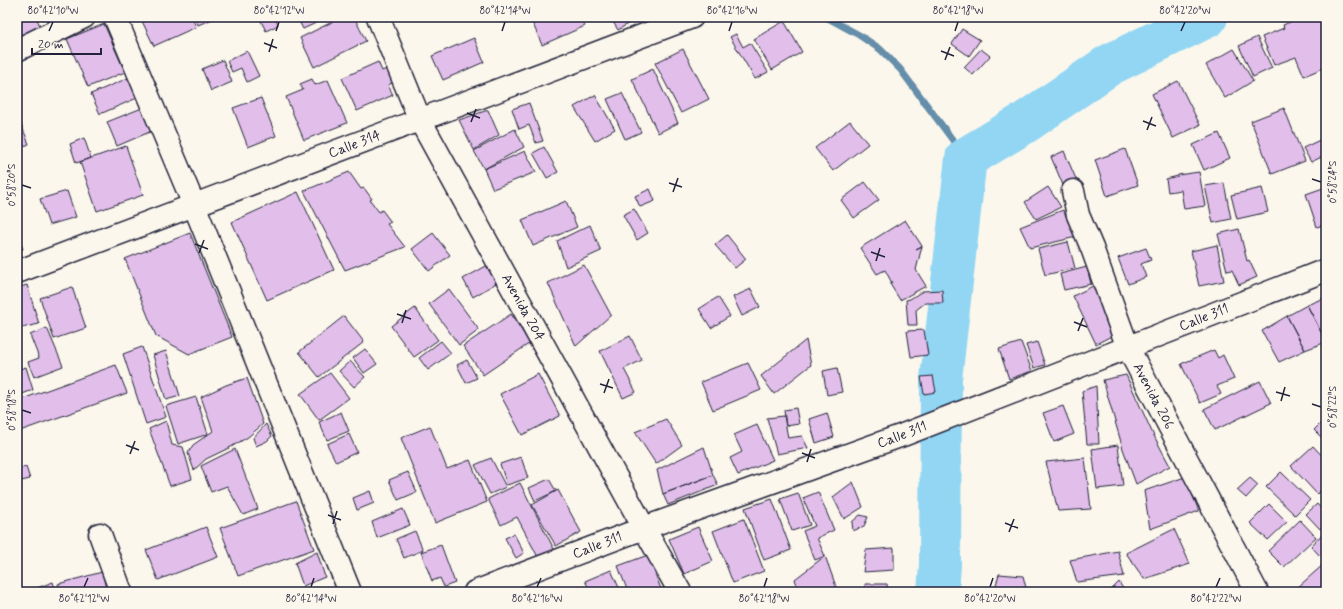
<svg xmlns="http://www.w3.org/2000/svg" width="1343" height="609" font-family="Mynerve,sans-serif">
  <style>
    .lines { fill: none; stroke-linecap: round; stroke-linejoin: round }
    .stream { stroke: #658eaa; stroke-width: 7 }
    .river { stroke: #92d6f4; stroke-width: 42 }
    .building { fill: #e1bfea; stroke: #22223b }
    .minor-casing { stroke: #22223b; stroke-width: 25 }
    .tertiary-casing { stroke: #22223b; stroke-width: 25 }
    .minor { stroke: #fbf7ec; stroke-width: 22 }
    .tertiary { stroke: #fbf7ec; stroke-width: 22 }
    .ticks { fill: none; stroke: #22223b; stroke-width: 1.5 }
    .labels { text-anchor: middle; dominant-baseline: central; stroke-width: 4; stroke-linejoin: round; paint-order: stroke }
    .street-label { font-size: 14px; fill: #22223b; stroke: #fbf7ec }
    .neatline { fill: none; stroke: #22223b; stroke-width: 1.5 }
    .ticks-label { font-size: 10px; text-anchor: middle; fill: #22223b }
  </style>
  <rect width="100%" height="100%" fill="#fbf7ec"/>
  <filter id="ink" filterUnits="userSpaceOnUse"><feTurbulence type="fractalNoise" baseFrequency=".025" numOctaves="2"/><feDisplacementMap in="SourceGraphic" scale="8" xChannelSelector="R" yChannelSelector="G"/><feConvolveMatrix kernelMatrix="1 2 1 2 8 2 1 2 1" color-interpolation-filters="sRGB"/></filter>
  <g filter="url(#ink)">
    <g class="lines">
      <!-- stream -->
      <path class="stream" d="M826 17 859 35 880 49 900 69 966 158"/>
      <!-- river -->
      <path class="river" d="M938 592 940 565 941 379 966 158 1026 122 1109 65 1207 17"/>
    </g>
    <!-- building -->
    <path class="building" d="M17 17H36L42 30 17 41Z
      M140 17H192L196 27 154 46Z
      M195 17H217L198 25Z
      M259 17H275L278 25 266 31Z
      M297 17H329L303 29Z
      M342 17H354L366 41 314 67 300 38Z
      M530 17H581L585 26 542 45Z
      M610 17H651L652 18 645 26 637 18 618 30Z
      M1302 17H1322L1326 26V67L1304 76 1296 57 1274 65 1262 37 1284 28 1283 25Z
      M784 21 802 52 772 70 754 39Z
      M104 24 125 72 88 87 67 39Z
      M962 29 980 40 969 56 952 44Z
      M736 34 743 47 750 43 768 72 755 79 730 37Z
      M1257 37 1272 68 1253 77 1239 46Z
      M474 38 484 62 443 80 432 56Z
      M683 49 709 99 681 113 655 63Z
      M981 49 990 56 973 75 964 67Z
      M1234 49 1253 81 1225 98 1206 65Z
      M247 51 259 76 247 82 241 68 232 72 227 61Z
      M223 60 232 82 211 91 202 69Z
      M378 62 382 71 393 66 399 80 388 85 393 95 357 111 342 78Z
      M653 69 678 123 658 133 632 79Z
      M135 75 144 95 100 114 91 94Z
      M312 79 315 85 328 80 347 123 304 140 286 97 303 90 300 84Z
      M1178 81 1200 125 1173 138 1152 94Z
      M622 93 641 132 625 139 607 99Z
      M595 95 615 129 595 141 574 107Z
      M261 98 276 136 248 147 233 108Z
      M529 103 543 141 536 143 529 125 519 129 512 109Z
      M142 108 152 131 117 146 107 122Z
      M1284 108 1305 161 1272 174 1251 121Z
      M488 110 499 135 474 150 459 120Z
      M17 114 29 144 17 149Z
      M850 121 868 144 833 171 815 148Z
      M515 129 524 147 484 169 474 151Z
      M1219 133 1230 158 1204 170 1193 145Z
      M1326 137V155L1311 162 1303 148Z
      M84 138 91 158 76 163 70 144Z
      M126 146 143 195 97 211 80 162Z
      M544 147 558 172 547 178 533 153Z
      M1125 149 1138 185 1107 196 1095 160Z
      M525 151 536 172 493 189 484 169Z
      M1064 151 1076 179 1063 185 1051 157Z
      M349 172 361 189 364 188 372 199 370 200 379 212 382 210 391 222 387 224 405 247 345 270 304 191Z
      M1199 172 1205 206 1184 209 1181 190 1168 192 1166 179 1178 176V175Z
      M865 182 879 200 854 218 841 200Z
      M1224 183 1231 219 1213 223 1205 186Z
      M1048 187 1061 207 1036 219 1025 202Z
      M1326 187V224L1317 227 1306 194Z
      M1262 188 1268 212 1237 219 1231 195Z
      M650 189 655 201 640 207 635 196Z
      M67 191 76 217 49 225 40 199Z
      M298 192 334 270 267 300 232 222Z
      M566 201 577 227 533 246 522 220Z
      M634 209 648 233 637 240 623 215Z
      M1063 210 1076 237 1030 248 1020 227Z
      M905 220 922 246 916 249 922 246 916 270 926 286 900 300 890 284 892 283 885 270 877 274 860 248Z
      M590 225 601 251 566 267 557 241Z
      M1239 229 1247 261 1249 260 1257 277 1239 285 1232 270 1227 271 1218 234Z
      M17 233 23 249 17 251Z
      M190 233 232 337 189 354 156 336 125 259Z
      M433 233 450 255 429 271 412 249Z
      M727 235 746 259 735 268 715 245Z
      M1068 242 1075 268 1045 275 1038 249Z
      M1217 245 1224 281 1199 286 1191 251Z
      M1146 248 1151 260 1141 264 1146 277 1128 284 1118 258Z
      M488 265 498 282 473 297 463 279Z
      M584 265 611 315 576 346 548 283Z
      M1087 267 1091 284 1064 290 1060 274Z
      M1097 284 1121 331 1096 344 1073 296Z
      M27 285 39 324 17 329V288Z
      M72 287 86 328 54 339 40 298Z
      M449 289 479 330 459 345 429 304Z
      M751 289 760 307 742 316 733 297Z
      M942 290 943 303H925L916 310 917 325H908L906 300 910 299 921 292 922 293V291Z
      M718 297 730 316 711 328 699 309Z
      M1326 297V341L1307 305Z
      M1307 305 1326 342 1305 350 1287 316Z
      M415 308 438 340 414 357 391 326Z
      M511 314 530 343 483 375 463 346Z
      M344 316 364 342 319 377 299 352Z
      M1287 316 1305 350 1279 362 1262 331Z
      M47 328 63 366 34 377 28 362 39 358 30 335Z
      M924 330 928 355 911 357 907 331Z
      M630 336 642 360 624 369 636 392 623 398 600 351Z
      M806 340 811 365 774 394 761 376Z
      M441 341 451 353 428 370 419 358Z
      M1021 342 1032 371 1009 379 999 349Z
      M1037 342 1045 365 1034 368 1026 345Z
      M142 347 166 417 146 424 123 354Z
      M365 349 377 364 364 373 353 358Z
      M1214 350 1218 358 1223 355 1234 379 1217 386 1221 394 1200 403 1181 364Z
      M166 351 180 396 166 400 153 355Z
      M467 360 477 378 466 383 457 365Z
      M350 361 365 377 354 387 339 371Z
      M748 363 761 390 713 410 701 382Z
      M116 365 127 393 17 432V401Z
      M26 367 33 390 17 396V370Z
      M837 368 842 392 827 395 823 371Z
      M330 373 349 398 319 420 300 394Z
      M538 374 560 416 522 435 500 394Z
      M1126 375 1152 432 1170 466 1136 484 1123 449 1103 380Z
      M933 376 936 392 924 394 921 377Z
      M247 378 263 424 248 437 231 447 206 459 194 470 188 453 193 445 213 431 201 397 226 385Z
      M1260 381 1271 403 1215 430 1204 409Z
      M1096 386 1099 444H1087L1082 391Z
      M196 397 208 434 178 444 166 406Z
      M1063 406 1074 434 1054 442 1043 413Z
      M796 408 799 424 786 426 784 410Z
      M341 412 349 431 327 440 319 422Z
      M827 413 834 437 816 443 809 419Z
      M784 416 788 438 802 436 808 448 777 454 767 418Z
      M1326 418V442L1314 430Z
      M666 419 682 445 656 464 635 432Z
      M166 421 172 445 183 447 192 479 170 486 149 429Z
      M266 424 272 436 267 441 256 446 253 438Z
      M757 425 773 460 738 475 730 458 742 452 734 435Z
      M430 426 447 469 470 460 487 502 435 523 401 438Z
      M349 434 357 452 336 462 327 444Z
      M1118 445 1123 486 1097 489 1092 449Z
      M1313 446 1326 460V485L1317 494 1291 466Z
      M704 447 713 475 663 494 657 470Z
      M235 449 258 509 243 515 227 486 211 492 201 466Z
      M521 457 528 478 507 485 500 464Z
      M491 458 506 487 490 494 475 465Z
      M1085 458 1091 509 1058 511 1046 462Z
      M26 467 30 479 17 482V469Z
      M408 472 417 492 398 500 389 480Z
      M1281 472 1310 500 1295 515 1266 487Z
      M713 475 718 485 668 505 663 494Z
      M1185 477 1199 511 1150 529 1144 491Z
      M1250 478 1258 485 1246 498 1237 490Z
      M549 479 556 491 535 501 529 488Z
      M853 482 863 507 844 519 833 497Z
      M520 483 555 551 539 559 517 517 501 525 488 499Z
      M558 490 581 532 556 546 532 505Z
      M370 491 374 503 357 510 353 498Z
      M818 492 834 530 817 538 825 556 815 560 803 531 815 526 803 498Z
      M798 493 810 525 792 531 780 499Z
      M772 499 791 550 764 560 745 508Z
      M296 501 314 549 238 576 220 528Z
      M1269 504 1287 522 1268 540 1250 523Z
      M1317 504 1326 514V523L1320 529 1306 514Z
      M403 509 410 525 377 538 372 522Z
      M860 515 868 517 864 526 853 531 852 522Z
      M744 519 764 571 733 583 713 531Z
      M1300 520 1316 537 1284 567 1268 551Z
      M206 527 218 557 158 580 146 550Z
      M698 527 713 561 684 574 669 539Z
      M1174 529 1190 564 1144 579 1126 553Z
      M1326 530V550L1320 556 1311 546Z
      M415 531 423 550 404 558 396 539Z
      M514 534 524 553 516 558 505 538Z
      M441 545 455 583 444 587 440 578 432 581 421 552Z
      M894 548V570L863 572 866 550Z
      M1118 551 1124 576 1077 582 1070 560Z
      M317 552 325 577 303 586 295 563Z
      M648 555 662 592H628L618 566Z
      M825 556 838 592H799L795 579Z
      M1325 563 1326 592H1301L1297 588Z
      M611 570 621 592H591L585 581Z
      M102 572 107 592H60L58 584Z
      M999 574 1023 576 1027 592H994Z
      M53 582 56 592H26Z
      M1119 582 1125 592H1109Z
      M865 584H887L888 592H866Z"/>
    <g class="lines">
      <defs>
        <g id="minor">
          <path d="M115 17 194 205 350 592"/>
          <path id="s1" d="M378 17 420 120 644 528 680 592"/>
          <path d="M17 50 84 17"/>
          <path id="s2" d="M1073 191 1078 215 1092 248 1128 348 1257 592"/>
          <path id="s3" d="M17 272 692 17"/>
          <path d="M100 534 121 592"/>
        </g>
        <g id="tertiary">
          <path id="s4" d="M475 592 644 528 903 435 1326 270"/>
        </g>
      </defs>
      <!-- minor casing -->
      <use href="#minor" class="minor-casing"/>
      <!-- tertiary casing -->
      <use href="#tertiary" class="tertiary-casing"/>
      <!-- minor -->
      <use href="#minor" class="minor"/>
      <!-- tertiary -->
      <use href="#tertiary" class="tertiary"/>
    </g>
  </g>
  <!-- ticks -->
  <path class="ticks" d="M49 31 53 22M276 31 279 22M502 31 505 22M729 31 732 22M955 31 958 22M1181 31 1185 22M264 43 277 48M941 51 954 56M269 52 273 39M945 60 950 47M467 113 480 118M1143 121 1156 126M471 122 476 109M1147 130 1152 117M1312 179 1321 182M669 183 682 187M22 185 31 188M673 192 678 178M195 244 208 249M871 252 885 257M199 253 204 240M876 261 880 248M397 314 411 319M1074 322 1087 327M402 323 406 310M1078 331 1083 318M600 384 613 388M1276 392 1290 396M604 393 609 379M1281 401 1285 387M1312 404 1321 407M22 410 31 413M126 445 139 450M802 453 815 458M130 454 135 441M807 462 811 449M328 515 341 520M1005 523 1018 528M333 524 337 511M1009 532 1014 519M84 587 88 578M311 587 314 578M537 587 541 578M764 587 767 578M990 587 993 578M1216 587 1220 578"/>
  <g class="labels">
    <!-- street labels -->
    <g class="street-label">
      <text stroke="none"><textPath href="#s3" startOffset="361">Calle 314</textPath></text>
      <text stroke="none"><textPath href="#s1" startOffset="325">Avenida 204</textPath></text>
      <text stroke="none"><textPath href="#s4" startOffset="779">Calle 311</textPath></text>
      <text stroke="none"><textPath href="#s2" startOffset="221">Avenida 206</textPath></text>
      <text stroke="none"><textPath href="#s4" startOffset="455">Calle 311</textPath></text>
      <text stroke="none"><textPath href="#s4" startOffset="131">Calle 311</textPath></text>
    </g>
  </g>
  <!-- margin -->
  <rect width="1343" height="609" fill="none" stroke="#fbf7ec" stroke-width="44"/>
  <!-- scale -->
  <path d="M32 48v6h69v-6" fill="none" stroke="#22223b" stroke-width="2"/>
  <text x="38" y="48" font-size="12" fill="#22223b" stroke="#fbf7ec" stroke-width="3" paint-order="stroke">20 m</text>
  <rect x="22" y="22" width="1299" height="565" class="neatline"/>
  <g class="ticks-label">
    <text x="53" y="14">80°42'10"W</text>
    <text x="279" y="14">80°42'12"W</text>
    <text x="505" y="14">80°42'14"W</text>
    <text x="732" y="14">80°42'16"W</text>
    <text x="958" y="14">80°42'18"W</text>
    <text x="1185" y="14">80°42'20"W</text>
    <text transform="translate(1332 182) rotate(-90)" y="4">0°58'24"S</text>
    <text transform="translate(11 185) rotate(-90)" y="4">0°58'20"S</text>
    <text transform="translate(1332 407) rotate(-90)" y="4">0°58'22"S</text>
    <text transform="translate(11 410) rotate(-90)" y="4">0°58'18"S</text>
    <text x="84" y="602">80°42'12"W</text>
    <text x="311" y="602">80°42'14"W</text>
    <text x="537" y="602">80°42'16"W</text>
    <text x="764" y="602">80°42'18"W</text>
    <text x="990" y="602">80°42'20"W</text>
    <text x="1216" y="602">80°42'22"W</text>
  </g>
</svg>
